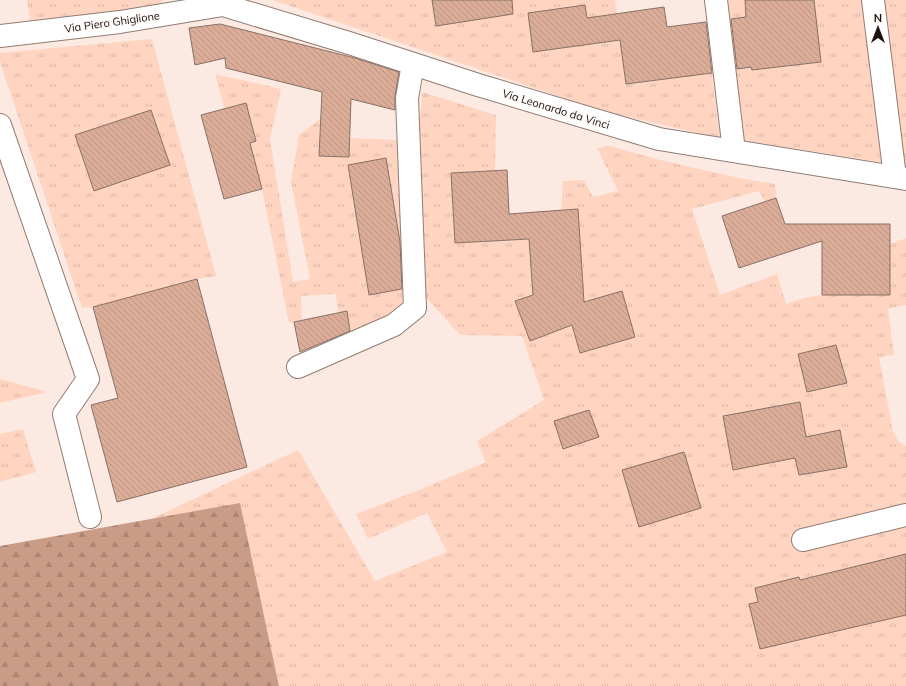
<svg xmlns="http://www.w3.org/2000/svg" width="906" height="686" font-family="Mulish,sans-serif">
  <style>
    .grass { fill: url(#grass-tufts) }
    .forest { fill: url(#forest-firs) }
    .building { fill: url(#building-back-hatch); stroke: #867168 }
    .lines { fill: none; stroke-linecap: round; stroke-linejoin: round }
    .minor-casing { stroke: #917c73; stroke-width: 24 }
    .minor { stroke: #fff; stroke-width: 22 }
    .labels { text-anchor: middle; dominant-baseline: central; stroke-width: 3; stroke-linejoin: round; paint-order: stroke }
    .street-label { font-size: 11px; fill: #1a120e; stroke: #fffaf8 }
  </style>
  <defs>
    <pattern id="grass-tufts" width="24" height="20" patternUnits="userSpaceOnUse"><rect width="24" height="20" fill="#ffd5c2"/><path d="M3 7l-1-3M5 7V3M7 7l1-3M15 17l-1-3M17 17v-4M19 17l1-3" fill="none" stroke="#dab6a6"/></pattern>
    <pattern id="forest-firs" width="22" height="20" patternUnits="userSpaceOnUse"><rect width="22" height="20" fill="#c99c87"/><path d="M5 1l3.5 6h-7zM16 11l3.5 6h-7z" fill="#ac8573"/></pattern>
    <pattern id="building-back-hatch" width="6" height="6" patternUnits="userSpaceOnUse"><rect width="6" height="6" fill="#dbad98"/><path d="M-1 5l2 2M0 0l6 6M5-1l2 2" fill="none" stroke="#bb9482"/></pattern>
  </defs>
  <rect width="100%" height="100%" fill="#fce9e1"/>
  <!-- grass -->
  <path class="grass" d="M27 0H163L158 7 123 12 30 20Z
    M272 0H615L626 84 712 73 720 138 606 112Z
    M721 0H906V166L740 140Z
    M152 39 216 276 197 279 93 307 82 308 0 62V53Z
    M215 74 281 89 270 139 293 282 310 279 291 181 299 135 320 119 319 156 349 157 350 138 397 140 418 146 422 92 496 115 495 171 507 170 510 226 577 209 561 210 563 181 584 180 593 197 618 191 597 148 610 146 660 160 739 178 775 184 776 198 765 202 759 191 692 209 720 295 777 274 786 304 804 298 822 295H880L890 244 906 238V305L888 309 894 355 879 357 893 432 899 442 906 446V686H279L240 504 151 519 298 450 375 581 447 552 427 513 368 539 356 514 419 490 486 462 477 441 544 400 522 336 460 335 421 292 405 299 393 318 350 335 347 311 338 313 336 294 301 296 302 321 289 323 262 189 250 143 256 141 246 103 225 109Z
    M0 379 48 392 0 403Z
    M23 429 36 472 0 482V434Z"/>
  <!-- forest -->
  <path class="forest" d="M240 503 279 686H0V546Z"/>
  <!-- building -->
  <path class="building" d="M432 0H512L513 14 436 26Z
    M745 0H814L821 62 752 70 751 67 737 69 731 19 746 17Z
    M585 5 587 18 664 7 667 27 706 22 712 73 626 84 620 40 533 52 528 13Z
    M220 24 355 58 399 72 395 96V110L351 99 349 157 319 156 322 92 226 68 225 58 195 65 189 28Z
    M246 103 256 141 250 143 262 189 224 199 201 115Z
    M151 110 170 165 94 191 75 135Z
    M386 158 400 242 402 289 369 295 348 165Z
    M507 170 509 214 578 209 584 302 622 291 635 337 580 353 572 325 530 341 515 301 533 295 529 239 455 243 451 173Z
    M776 198 785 224H890V295H822V241L739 268 722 216Z
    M197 279 247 467 117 502 91 405 118 398 93 307Z
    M347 311 350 331 300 352 294 322Z
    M836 345 847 383 807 392 798 354Z
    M800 402 806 437 840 430 847 467 799 475 795 458 733 470 723 416Z
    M589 410 599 437 563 449 554 421Z
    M684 452 701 508 639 527 622 470Z
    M906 554V615L760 649 749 604 758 602 755 588 799 577 800 580Z"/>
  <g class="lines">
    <defs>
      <path id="minor" d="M216 0 223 5 349 43 478 85 659 139 906 179
        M716 0 734 151
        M873 0 895 177
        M0 36 120 22 223 5
        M0 125 88 379 64 414 90 517
        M298 367 394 325 415 308 407 98 413 64
        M803 540 906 515"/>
    </defs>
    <!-- minor casing -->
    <use href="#minor" class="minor-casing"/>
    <!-- minor -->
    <use href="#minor" class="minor"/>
  </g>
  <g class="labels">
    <!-- street labels -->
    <g class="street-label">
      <text transform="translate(112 22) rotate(-8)">Via Piero Ghiglione</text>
      <text transform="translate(556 109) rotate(17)">Via Leonardo da Vinci</text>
    </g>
  </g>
  <!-- north arrow -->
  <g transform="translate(878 28)" stroke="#fffaf8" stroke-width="3" paint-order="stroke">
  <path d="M0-3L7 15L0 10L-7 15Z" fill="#1a120e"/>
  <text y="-6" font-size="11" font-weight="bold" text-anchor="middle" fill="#1a120e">N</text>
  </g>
</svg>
